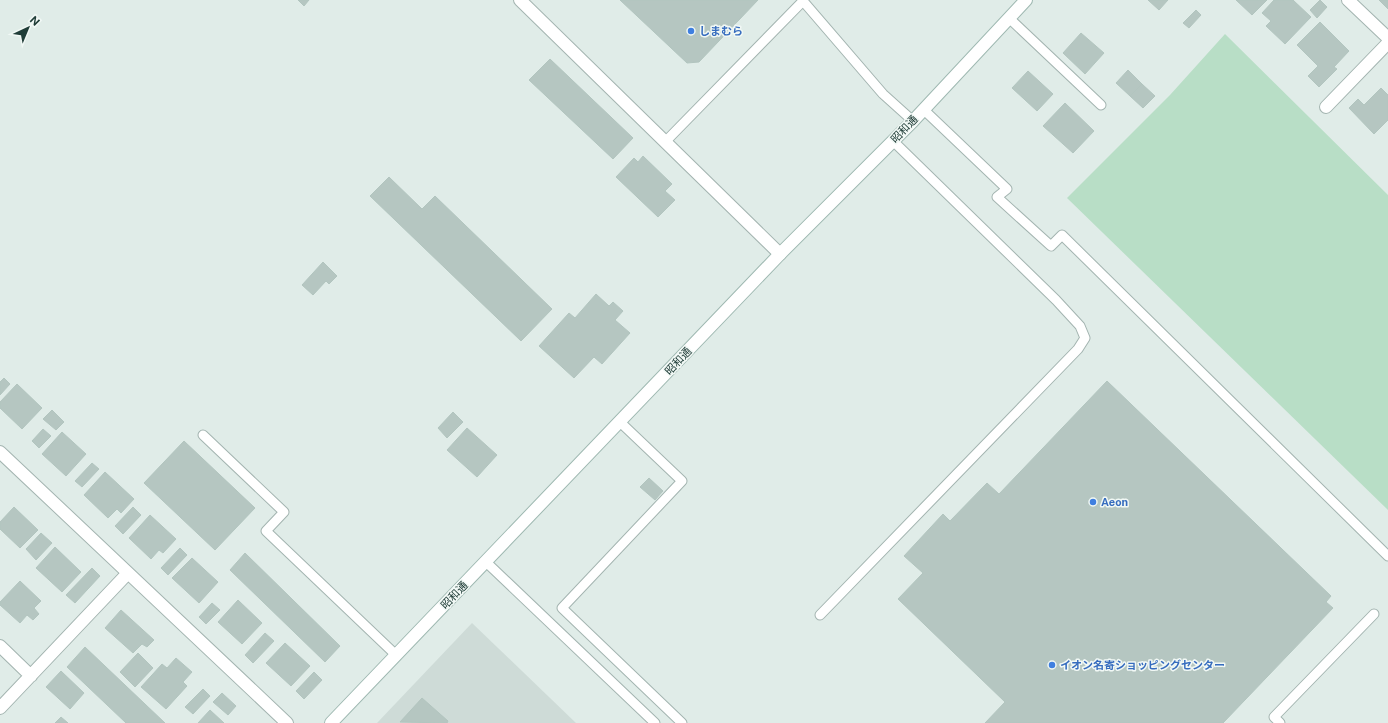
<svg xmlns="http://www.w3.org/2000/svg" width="1388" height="723" font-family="'Public Sans','Noto Sans JP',sans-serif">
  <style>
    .built { fill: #cedbd7 }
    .green { fill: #b8dec6 }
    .building { fill: #b5c6c1; stroke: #b2c5bf }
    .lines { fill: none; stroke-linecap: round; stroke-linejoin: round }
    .lane-casing { stroke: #a3b4b0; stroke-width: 11 }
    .street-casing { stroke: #a3b4b0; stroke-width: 14 }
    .secondary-casing { stroke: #9eb8b1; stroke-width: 14 }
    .lane { stroke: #fff; stroke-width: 9 }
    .street { stroke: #fff; stroke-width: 12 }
    .secondary { stroke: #fff; stroke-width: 12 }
    .shop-dot { fill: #3f7fe0; stroke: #f1f8f5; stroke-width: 1.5 }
    .labels { text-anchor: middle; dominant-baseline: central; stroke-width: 3; stroke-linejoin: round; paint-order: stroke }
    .shop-label { font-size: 11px; font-weight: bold; fill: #366cbe; stroke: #f1f8f5; text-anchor: start }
    .street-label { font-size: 11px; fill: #203d38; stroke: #f1f8f5 }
  </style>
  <rect width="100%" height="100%" fill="#e0ece8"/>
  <!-- built -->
  <path class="built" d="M472 623 576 723H377Z"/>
  <!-- green -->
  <path class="green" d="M1225 34 1388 195V510L1067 198 1170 95Z"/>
  <!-- building -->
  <path class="building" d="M298 0H309L304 6Z
    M620 0H758L699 62 687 63Z
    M1148 0H1168L1159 10Z
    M1236 0H1267L1252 15Z
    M1274 0H1293L1311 17 1285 44 1266 26 1271 21 1262 13Z
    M1320 0 1327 7 1317 18 1310 10Z
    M1379 0H1388V9Z
    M1196 10 1201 15 1189 28 1183 23Z
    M1320 22 1349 51 1334 67 1337 69 1319 87 1308 76 1318 66 1297 45Z
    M1081 33 1104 53 1085 74 1063 53Z
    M550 59 633 138 613 159 529 80Z
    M1128 70 1142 84 1130 96 1116 83Z
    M1028 71 1053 94 1037 111 1012 88Z
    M1142 84 1155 96 1143 108 1130 96Z
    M1381 88 1388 95V120L1374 134 1349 108 1358 99 1364 105Z
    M1065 103 1094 131 1073 153 1043 126Z
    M643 156 672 184 665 191 675 200 658 217 616 177 634 158 638 162Z
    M389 177 422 209 435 196 552 309 521 341 370 196Z
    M323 262 337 276 329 284 326 281 313 295 302 285Z
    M596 294 609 306 613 302 623 311 615 320 630 333 602 364 594 357 574 378 539 346 569 313 575 318Z
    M4 378 10 384 0 395V382Z
    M1107 381 1331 596 1326 602 1333 608 1223 723H985L1005 702 898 599 923 573 904 556 943 514 950 521 987 483 999 494Z
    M17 384 42 408 22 429 0 408V402Z
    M52 410 64 422 56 430 43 419Z
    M453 412 463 422 447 438 438 428Z
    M467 428 497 455 477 477 447 450Z
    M43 429 51 436 39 448 32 441Z
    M62 432 86 454 66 476 42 454Z
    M184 441 255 508 215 550 144 483Z
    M92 463 99 469 82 487 75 481Z
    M105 472 134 499 121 513 117 509 108 518 84 495Z
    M649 478 663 491 655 500 640 487Z
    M14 507 38 530 20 548 0 529V522Z
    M133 507 141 515 123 534 115 526Z
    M150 515 176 539 163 553 159 550 151 559 129 538Z
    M41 533 52 543 36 560 26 549Z
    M55 547 81 572 62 592 36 568Z
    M180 548 187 555 168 575 161 568Z
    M245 553 340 646 325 662 230 570Z
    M192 558 218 582 199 603 172 578Z
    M92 568 100 576 75 603 66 595Z
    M20 581 41 601 34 608 39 614 33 620 27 615 20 623 0 605V602Z
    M238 600 262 623 242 644 218 622Z
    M212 603 220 610 206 624 199 617Z
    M121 610 154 640 147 647 142 644 133 653 105 628Z
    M265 633 274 641 253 663 245 655Z
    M285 643 310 666 291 686 266 663Z
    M85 647 165 723H126L67 667Z
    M138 653 153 668 135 687 120 672Z
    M176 658 192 672 183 682 187 686 166 709 141 687 162 664 167 668Z
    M61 671 84 693 70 709 46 687Z
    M314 672 322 680 304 699 296 691Z
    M203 689 210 696 193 714 185 707Z
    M222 693 236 706 228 715 213 702Z
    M422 698 448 721 447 723 400 722Z
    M210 710 224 723H198Z
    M61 717 68 723H55Z"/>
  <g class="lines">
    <defs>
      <path id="lane" d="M1009 18 1101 105
        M923 109 1007 189 997 197 1051 246 1062 235 1388 556
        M666 141 803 1 883 94 913 121
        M620 422 682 481 562 608 682 723
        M203 435 284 512 266 531 396 655
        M486 562 655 723
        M820 615 1078 349 1085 338 1080 326 1056 300 893 141
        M1280 723 1274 717 1374 614"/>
      <path id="street" d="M520 0 780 254
        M1348 0 1388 38
        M1326 107 1388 43
        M0 452 287 723
        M0 646 31 676
        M0 708 128 573"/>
      <path id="secondary" d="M331 723 780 254 913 121 1026 0"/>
    </defs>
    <!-- lane casing -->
    <use href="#lane" class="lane-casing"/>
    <!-- street casing -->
    <use href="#street" class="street-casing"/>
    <!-- secondary casing -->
    <use href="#secondary" class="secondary-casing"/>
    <!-- lane -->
    <use href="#lane" class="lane"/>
    <!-- street -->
    <use href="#street" class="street"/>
    <!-- secondary -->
    <use href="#secondary" class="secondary"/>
  </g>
  <!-- markers -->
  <g class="shop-dot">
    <circle cx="691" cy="31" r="4"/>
    <circle cx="1093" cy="502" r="4"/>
    <circle cx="1052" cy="665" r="4"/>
  </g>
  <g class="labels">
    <!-- shop labels -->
    <g class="shop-label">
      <text x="699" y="31">しまむら</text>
      <text x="1101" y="502">Aeon</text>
      <text x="1060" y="665">イオン名寄ショッピングセンター</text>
    </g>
    <!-- street labels -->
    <g class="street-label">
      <text transform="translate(904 129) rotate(-46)">昭和通</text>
      <text transform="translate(678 361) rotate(-47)">昭和通</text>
      <text transform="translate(454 595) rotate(-46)">昭和通</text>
    </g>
  </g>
  <!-- north arrow -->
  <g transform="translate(28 28) rotate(44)" stroke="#f1f8f5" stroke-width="3" paint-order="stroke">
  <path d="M0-3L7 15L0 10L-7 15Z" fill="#203d38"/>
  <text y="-6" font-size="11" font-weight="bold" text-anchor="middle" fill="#203d38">N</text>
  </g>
</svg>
